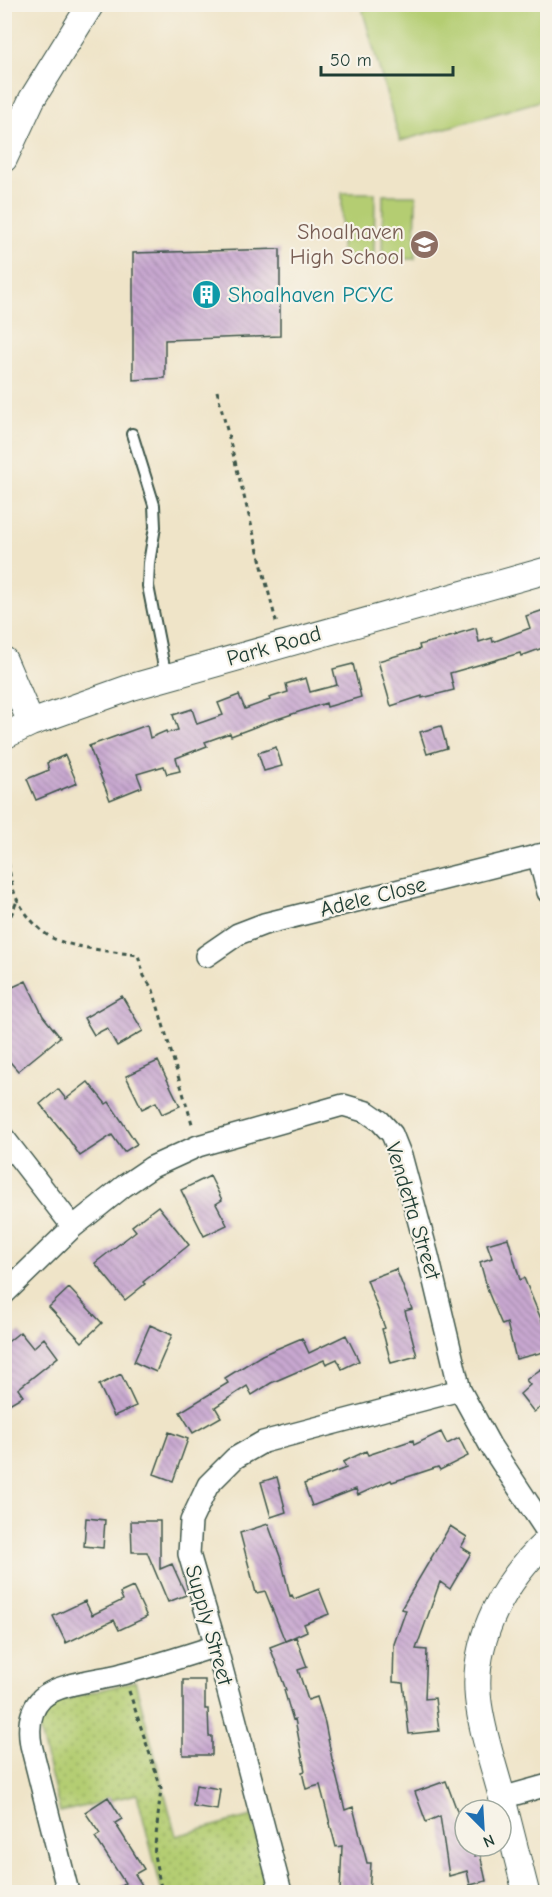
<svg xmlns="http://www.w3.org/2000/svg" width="552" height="1897" font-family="'Comic Neue',sans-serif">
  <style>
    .grass { fill: #b4cd72; stroke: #6a8553; stroke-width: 1.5 }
    .park { fill: url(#park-dots); stroke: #6a8553; stroke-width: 1.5 }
    .building { fill: url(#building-back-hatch) }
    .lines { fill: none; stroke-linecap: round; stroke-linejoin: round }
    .service-casing { stroke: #3e564a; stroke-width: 14 }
    .minor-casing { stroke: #3e564a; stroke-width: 24 }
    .tertiary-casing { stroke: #3e564a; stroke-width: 28 }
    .path { stroke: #3e564a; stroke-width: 3; stroke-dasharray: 4.5 4.5; stroke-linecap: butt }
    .service { stroke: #fff; stroke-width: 10 }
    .minor { stroke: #fff; stroke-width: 21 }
    .tertiary { stroke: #fff; stroke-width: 26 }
    .labels { text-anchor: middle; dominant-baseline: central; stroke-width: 4.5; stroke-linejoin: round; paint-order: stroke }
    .education-label { font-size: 22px; fill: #785e54; stroke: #f7f3e8; text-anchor: end }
    .culture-label { font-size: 22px; fill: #0d838f; stroke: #f7f3e8; text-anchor: start }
    .street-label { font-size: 22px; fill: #1f3d34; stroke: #f7f3e8 }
  </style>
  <defs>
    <pattern id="park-dots" width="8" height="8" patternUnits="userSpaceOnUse" patternTransform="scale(1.5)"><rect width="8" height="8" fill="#b4cd72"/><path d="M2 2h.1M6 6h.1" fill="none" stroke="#92a85e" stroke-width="1.8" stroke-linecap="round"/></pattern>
    <pattern id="building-back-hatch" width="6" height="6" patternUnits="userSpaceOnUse" patternTransform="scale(1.5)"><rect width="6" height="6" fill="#c8a7d0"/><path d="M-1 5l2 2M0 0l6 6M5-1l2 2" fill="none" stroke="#a289aa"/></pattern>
  </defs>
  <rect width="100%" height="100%" fill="#f7f3e8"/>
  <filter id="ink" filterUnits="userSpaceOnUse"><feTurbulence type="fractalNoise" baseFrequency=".0167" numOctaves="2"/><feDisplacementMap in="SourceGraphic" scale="12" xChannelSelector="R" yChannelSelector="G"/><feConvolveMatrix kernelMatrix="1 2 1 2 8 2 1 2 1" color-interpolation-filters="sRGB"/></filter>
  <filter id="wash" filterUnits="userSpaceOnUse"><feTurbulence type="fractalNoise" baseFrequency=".008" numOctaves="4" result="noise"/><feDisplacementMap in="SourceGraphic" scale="24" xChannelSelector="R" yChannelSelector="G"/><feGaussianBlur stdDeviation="1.35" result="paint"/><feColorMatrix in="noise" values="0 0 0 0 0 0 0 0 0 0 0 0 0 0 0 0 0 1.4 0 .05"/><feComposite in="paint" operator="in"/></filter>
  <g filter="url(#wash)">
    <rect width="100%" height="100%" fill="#efe4c8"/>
    <!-- grass -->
    <path class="grass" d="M361 5H547V99L400 141Z
      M342 193H375L374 257H341Z
      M383 195H416L415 259H382Z"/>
    <!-- park -->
    <path class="park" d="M135 1681 176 1836 252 1816 272 1892H162L137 1794 60 1812 39 1728 44 1711 57 1702Z"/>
    <g id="blocks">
      <!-- building -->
      <path class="building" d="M280 249V336L165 340V378L133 380V253Z
        M544 610 548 621V646L521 656 520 653 450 673 454 690 422 698V696L391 706 378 661 420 649 419 645 457 635 456 634 476 628 479 642 492 638 493 642 530 628 526 616Z
        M353 664 361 697 327 707 326 703 268 722 231 736 230 733 205 742 207 746 176 758 180 771 167 774 164 766 137 774 142 787 110 800 89 746 147 725 150 738 166 731 167 733 178 730 173 715 192 709 197 724 223 715 218 703 239 695 245 709 270 700 269 698 288 692 286 684 306 678 310 692 337 685 333 669Z
        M441 726 447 748 427 754 420 732Z
        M276 747 282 766 264 771 258 753Z
        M65 755 77 783 36 800 27 779 49 770 47 763Z
        M26 981 43 1016 60 1037 18 1071 4 1055V991Z
        M122 996 143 1031 117 1046 107 1028 94 1035 84 1018Z
        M158 1061 180 1106 162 1114 156 1102 142 1109 126 1076Z
        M88 1082 106 1104 109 1102 137 1144 124 1152 112 1135 80 1156 67 1137 40 1104 58 1089 66 1099Z
        M210 1176 222 1200 216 1204 227 1225 204 1236 181 1190Z
        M158 1206 189 1245 143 1282 145 1284 125 1300 95 1263 136 1231 132 1226Z
        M508 1238 520 1280 524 1278 544 1326 548 1325V1351L516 1359 507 1323 502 1325 489 1294 480 1262 492 1258 487 1244Z
        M396 1269 412 1309 405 1311 417 1356 391 1363 382 1329 385 1328 367 1280Z
        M69 1288 102 1323 82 1342 49 1307Z
        M150 1325 172 1335 156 1372 134 1362Z
        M20 1332 33 1348 44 1338 58 1357 18 1389 23 1396 4 1407V1345Z
        M346 1335 359 1361 342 1369 337 1359 326 1364 324 1360 271 1383 252 1395 247 1386 215 1407 221 1417 193 1433 180 1412 228 1383 225 1378 262 1355 302 1338 309 1353Z
        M541 1369 548 1377V1402L534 1412 520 1394 530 1385 526 1380Z
        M121 1374 136 1406 114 1416 99 1385Z
        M169 1432 188 1439 173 1481 154 1474Z
        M441 1432 447 1444 459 1438 468 1456 440 1470 438 1467 392 1482 391 1480 358 1495 356 1489 312 1506 304 1484 346 1468 343 1462 366 1451 368 1455 413 1440 414 1445Z
        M277 1477 286 1512 271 1517 261 1482Z
        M86 1518 105 1520 103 1548 84 1546Z
        M131 1521H160V1569L172 1564 186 1595 168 1602 147 1552H132Z
        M268 1524 281 1559 290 1596 292 1595 294 1599 319 1589 329 1614 304 1624 307 1631 285 1641 265 1591 256 1593 240 1533Z
        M450 1526 467 1537 461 1547 471 1553 450 1589 440 1582 416 1649 427 1650 425 1699 435 1698 439 1731 409 1734 403 1683 393 1682 394 1644 406 1610 401 1609Z
        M133 1587 147 1617 119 1630 114 1620 66 1643 53 1616 85 1601 92 1615 123 1600 120 1593Z
        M296 1637 307 1667 298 1670 308 1700 317 1697 325 1723 332 1759 345 1810 353 1807 367 1863H371L369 1893H340L342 1846 336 1847 320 1785 306 1789 302 1772 305 1771 295 1719 293 1720 284 1690H286L270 1647Z
        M183 1680H205V1709H208L209 1736H212V1755H183Z
        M446 1781 462 1824 465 1823V1846H473L475 1856 480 1854 486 1881 470 1885 467 1871 449 1876 440 1816 426 1822 415 1792Z
        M196 1785 220 1789 217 1810 193 1806Z
        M108 1797 122 1819 115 1823 144 1869 135 1874 147 1893H111L125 1883 95 1837 100 1834 85 1812Z"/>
    </g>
  </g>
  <g filter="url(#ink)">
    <use href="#blocks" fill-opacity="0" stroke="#3e564a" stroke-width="1.5"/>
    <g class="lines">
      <defs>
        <path id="service" d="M132 434 154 505 155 527 149 563 148 586 166 677"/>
        <path id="minor" d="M538 855 548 892
          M206 956 238 934 264 924 548 853
          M4 1138 73 1227
          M4 1294 73 1227 124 1186 152 1167 198 1146 343 1105 367 1112 380 1121 392 1134 402 1159 428 1256 460 1390 490 1445 548 1533
          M502 1798 548 1785
          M68 1892 31 1745C28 1728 29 1711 42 1698 58 1683 101 1680 122 1674 154 1666 185 1656 216 1646
          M281 1892 216 1646 189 1554 191 1521 208 1485 235 1458 263 1442 460 1390"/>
        <path id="tertiary" d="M4 159 32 99 91 4
          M4 660 31 723
          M4 736 31 723 132 687 548 570
          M526 1892C517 1857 508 1822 499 1786 491 1757 481 1728 478 1698 472 1637 505 1580 548 1540"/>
      </defs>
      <!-- service casing -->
      <use href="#service" class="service-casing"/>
      <!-- minor casing -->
      <use href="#minor" class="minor-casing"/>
      <!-- tertiary casing -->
      <use href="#tertiary" class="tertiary-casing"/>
      <!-- path -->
      <path class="path" d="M217 391 277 625
        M7 755C7 789 2 873 18 901 25 914 39 931 52 938 73 948 115 952 138 955L144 976 153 990 193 1127
        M4 932 17 901
        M129 1691 161 1788 154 1855 162 1892"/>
      <!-- service -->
      <use href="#service" class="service"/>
      <!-- minor -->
      <use href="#minor" class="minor"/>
      <!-- tertiary -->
      <use href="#tertiary" class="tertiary"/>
    </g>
  </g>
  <!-- icons -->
  <defs>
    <symbol id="school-disc" viewBox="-11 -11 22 22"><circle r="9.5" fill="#8d6e63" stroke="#f7f3e8"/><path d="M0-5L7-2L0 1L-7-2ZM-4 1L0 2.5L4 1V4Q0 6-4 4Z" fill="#fff"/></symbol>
    <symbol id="building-disc" viewBox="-11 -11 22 22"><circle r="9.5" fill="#0f9aa8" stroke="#f7f3e8"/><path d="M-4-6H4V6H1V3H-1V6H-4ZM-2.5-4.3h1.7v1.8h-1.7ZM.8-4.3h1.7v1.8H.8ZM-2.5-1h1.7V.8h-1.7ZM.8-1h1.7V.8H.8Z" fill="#fff"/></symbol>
  </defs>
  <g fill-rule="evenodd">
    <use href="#school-disc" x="408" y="228" width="33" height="33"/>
    <use href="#building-disc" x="190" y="278" width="33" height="33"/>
  </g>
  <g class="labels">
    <!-- education labels -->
    <g class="education-label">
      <text x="404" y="232">Shoalhaven<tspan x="404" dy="25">High School</tspan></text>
    </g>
    <!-- culture labels -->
    <g class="culture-label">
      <text x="228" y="295">Shoalhaven PCYC</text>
    </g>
    <!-- street labels -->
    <g class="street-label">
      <text transform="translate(274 646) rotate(-16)">Park Road</text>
      <text transform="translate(373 897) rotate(-14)">Adele Close</text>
      <text transform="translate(413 1211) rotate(73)">Vendetta Street</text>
      <text transform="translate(209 1625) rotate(74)">Supply Street</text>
    </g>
  </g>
  <!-- margin -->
  <rect width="552" height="1897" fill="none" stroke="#f7f3e8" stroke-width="24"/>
  <!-- north arrow -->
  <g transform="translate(483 1828) rotate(156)"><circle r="28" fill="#f7f3e8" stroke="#a1aaa0" stroke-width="1.5"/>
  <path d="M0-4.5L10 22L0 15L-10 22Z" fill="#1f6fb2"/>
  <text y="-9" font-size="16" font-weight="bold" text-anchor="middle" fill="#1f3d34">N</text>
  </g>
  <!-- scale -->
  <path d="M321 66v9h132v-9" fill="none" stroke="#1f3d34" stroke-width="3"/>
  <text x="330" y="66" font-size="18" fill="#1f3d34" stroke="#f7f3e8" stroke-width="4.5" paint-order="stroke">50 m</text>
</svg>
